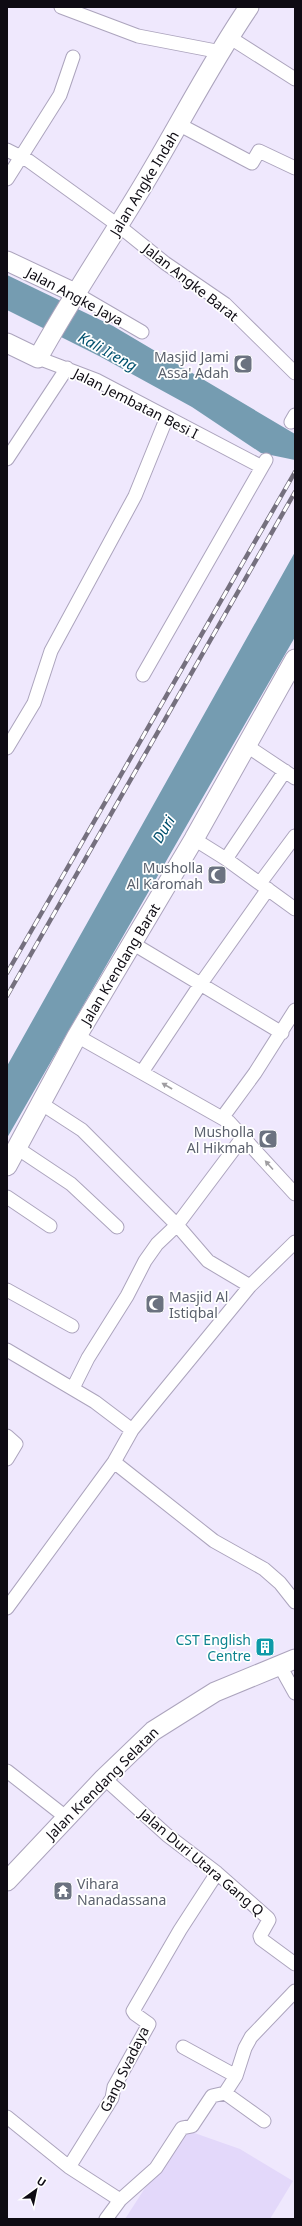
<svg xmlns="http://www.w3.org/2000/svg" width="302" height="2226" font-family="'Noto Sans',sans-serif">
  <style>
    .built { fill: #e3d8fa }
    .water { fill: #759cb1 }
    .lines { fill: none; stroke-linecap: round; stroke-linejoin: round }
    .street-casing { stroke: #aca4bd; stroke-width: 15 }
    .secondary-casing { stroke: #aca4bd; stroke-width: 21 }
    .street { stroke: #fff; stroke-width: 13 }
    .secondary { stroke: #fff; stroke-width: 19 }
    .rail-casing { stroke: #75707e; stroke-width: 4.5 }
    .rail { stroke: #fff; stroke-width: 3; stroke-dasharray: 9; stroke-linecap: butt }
    .oneway { fill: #9f9da1 }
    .labels { text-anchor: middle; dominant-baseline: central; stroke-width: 3.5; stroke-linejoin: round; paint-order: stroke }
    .street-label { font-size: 14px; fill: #0e0b13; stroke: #fff }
    .worship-label { font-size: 14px; fill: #5b616d; stroke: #fff; text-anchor: end }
    .culture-label { font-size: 14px; fill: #0d838f; stroke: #fff; text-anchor: end }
    .water-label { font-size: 15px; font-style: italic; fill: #00506e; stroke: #fff }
  </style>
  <rect width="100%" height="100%" fill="#efe8fd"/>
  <!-- built -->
  <path class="built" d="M183 2129 240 2149 293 2181 270 2219H125Z"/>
  <!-- water -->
  <path class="water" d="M7 275 113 326 295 434V460L261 453 192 407 99 356 7 310Z
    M295 552V637L7 1138V1066Z"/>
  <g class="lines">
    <defs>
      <path id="street" d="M61 7 138 36 221 52
        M229 37 295 79
        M180 125 252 163 259 151 295 168
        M7 150 29 161 119 226 165 263 225 304 295 373
        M7 179 60 95 73 57
        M75 293 142 332
        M38 358 96 380 262 467
        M291 422 295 415
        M7 459 67 368
        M143 675 266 460
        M247 746 295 778
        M7 748 34 703 51 651 135 496 167 417
        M194 839 226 859 295 909
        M226 859 285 771
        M260 883 295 836
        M132 943 282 1033
        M77 1036 229 1122 295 1194
        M142 1072 200 985 268 889
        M42 1104 82 1130 177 1225 208 1261 250 1286
        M222 1118 255 1073 295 1010
        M17 1148 71 1184 117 1227
        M7 1197 50 1226
        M7 1290 72 1326
        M7 1350 95 1402 132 1430
        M73 1388 88 1358 127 1296 145 1261 157 1244 177 1225 243 1137
        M7 1436 16 1444 7 1459
        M114 1462 214 1541 264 1569 280 1583 295 1602
        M7 1608 114 1462 132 1430 250 1286 295 1242
        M280 1666 295 1693
        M7 1771 67 1818
        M104 1778 167 1835 217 1873 268 1918 269 1920 260 1936 261 1939 295 1964
        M183 2047 236 2076
        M225 2093 264 2121
        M7 2117 69 2167 120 2200
        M69 2167 112 2098 114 2087 149 2024 135 2014 133 2011 180 1930 217 1873
        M106 2219 120 2200 156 2168 182 2128 192 2126 212 2096 225 2093 236 2076 245 2048 251 2037 295 1991"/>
      <path id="secondary" d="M7 261 75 293
        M7 343 38 358C72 296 112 238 148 177 182 120 212 61 249 7
        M7 1166 77 1036 194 839 295 659
        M7 1881 104 1778 153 1731 215 1692 295 1659"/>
    </defs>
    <!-- street casing -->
    <use href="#street" class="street-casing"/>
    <!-- secondary casing -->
    <use href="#secondary" class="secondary-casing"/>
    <!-- street -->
    <use href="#street" class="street"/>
    <!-- secondary -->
    <use href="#secondary" class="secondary"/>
    <defs>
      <path id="rail" d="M7 973 295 472
        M7 996 295 492"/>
    </defs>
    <!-- rail casing -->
    <use href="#rail" class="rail-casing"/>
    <!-- rail -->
    <use href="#rail" class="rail"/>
  </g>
  <!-- one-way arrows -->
  <defs><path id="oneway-solid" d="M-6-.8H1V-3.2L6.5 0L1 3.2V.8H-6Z"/></defs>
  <g class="oneway">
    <use href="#oneway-solid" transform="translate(167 1086) rotate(-150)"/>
    <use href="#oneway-solid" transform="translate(269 1165) rotate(-132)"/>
  </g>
  <!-- icons -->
  <defs>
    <symbol id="mosque-square" viewBox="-11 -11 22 22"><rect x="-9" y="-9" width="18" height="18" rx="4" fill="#6b7280" stroke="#fff"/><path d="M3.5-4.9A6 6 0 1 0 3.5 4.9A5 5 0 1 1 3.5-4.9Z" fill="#fff"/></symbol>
    <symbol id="building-square" viewBox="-11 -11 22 22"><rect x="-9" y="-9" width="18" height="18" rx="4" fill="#0f9aa8" stroke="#fff"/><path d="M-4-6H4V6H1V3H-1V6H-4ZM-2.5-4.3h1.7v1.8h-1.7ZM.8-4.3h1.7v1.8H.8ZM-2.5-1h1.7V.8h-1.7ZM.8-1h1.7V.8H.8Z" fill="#fff"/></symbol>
    <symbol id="temple-square" viewBox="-11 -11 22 22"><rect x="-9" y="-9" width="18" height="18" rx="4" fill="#6b7280" stroke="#fff"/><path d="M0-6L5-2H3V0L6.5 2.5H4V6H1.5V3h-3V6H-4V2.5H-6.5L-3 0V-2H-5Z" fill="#fff"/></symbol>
  </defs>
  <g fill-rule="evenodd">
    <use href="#mosque-square" x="232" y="353" width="22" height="22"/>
    <use href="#mosque-square" x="206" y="864" width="22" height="22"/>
    <use href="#mosque-square" x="257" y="1128" width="22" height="22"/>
    <use href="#mosque-square" x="144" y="1293" width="22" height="22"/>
    <use href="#building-square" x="254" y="1636" width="22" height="22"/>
    <use href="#temple-square" x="52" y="1880" width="22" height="22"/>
  </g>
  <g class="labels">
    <!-- street labels -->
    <g class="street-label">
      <text transform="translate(144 183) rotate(-59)">Jalan Angke Indah</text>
      <text transform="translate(191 282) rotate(38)">Jalan Angke Barat</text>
      <text transform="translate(75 296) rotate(28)">Jalan Angke Jaya</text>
      <text transform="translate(136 403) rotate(27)">Jalan Jembatan Besi I</text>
      <text transform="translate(120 964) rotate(-59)">Jalan Krendang Barat</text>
      <text transform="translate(102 1783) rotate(-45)">Jalan Krendang Selatan</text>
      <text transform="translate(202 1862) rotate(40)">Jalan Duri Utara Gang Q</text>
      <text transform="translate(124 2069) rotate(-64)">Gang Svadaya</text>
    </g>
    <!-- worship labels -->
    <g class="worship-label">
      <text x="229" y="356">Masjid Jami<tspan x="229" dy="16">Assa' Adah</tspan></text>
      <text x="203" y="867">Musholla<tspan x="203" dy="16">Al Karomah</tspan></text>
      <text x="254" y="1131">Musholla<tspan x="254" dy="16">Al Hikmah</tspan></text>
      <text x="169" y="1296" text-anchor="start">Masjid Al<tspan x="169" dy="16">Istiqbal</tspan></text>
      <text x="77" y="1883" text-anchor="start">Vihara<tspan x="77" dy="16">Nanadassana</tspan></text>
    </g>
    <!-- culture labels -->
    <g class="culture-label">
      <text x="251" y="1639">CST English<tspan x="251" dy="16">Centre</tspan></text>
    </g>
    <!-- water labels -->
    <g class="water-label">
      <text transform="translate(108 351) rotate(29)">Kali Ireng</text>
      <text transform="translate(163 829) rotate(-60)">Duri</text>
    </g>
  </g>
  <!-- border -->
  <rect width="302" height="2226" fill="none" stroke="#0e0b13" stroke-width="16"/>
  <!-- north arrow -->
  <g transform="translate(36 2190) rotate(33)" stroke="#ffffff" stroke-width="3" paint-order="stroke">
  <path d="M0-3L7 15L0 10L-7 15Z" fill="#0e0b13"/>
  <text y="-6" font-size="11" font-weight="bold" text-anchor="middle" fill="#0e0b13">U</text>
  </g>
</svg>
